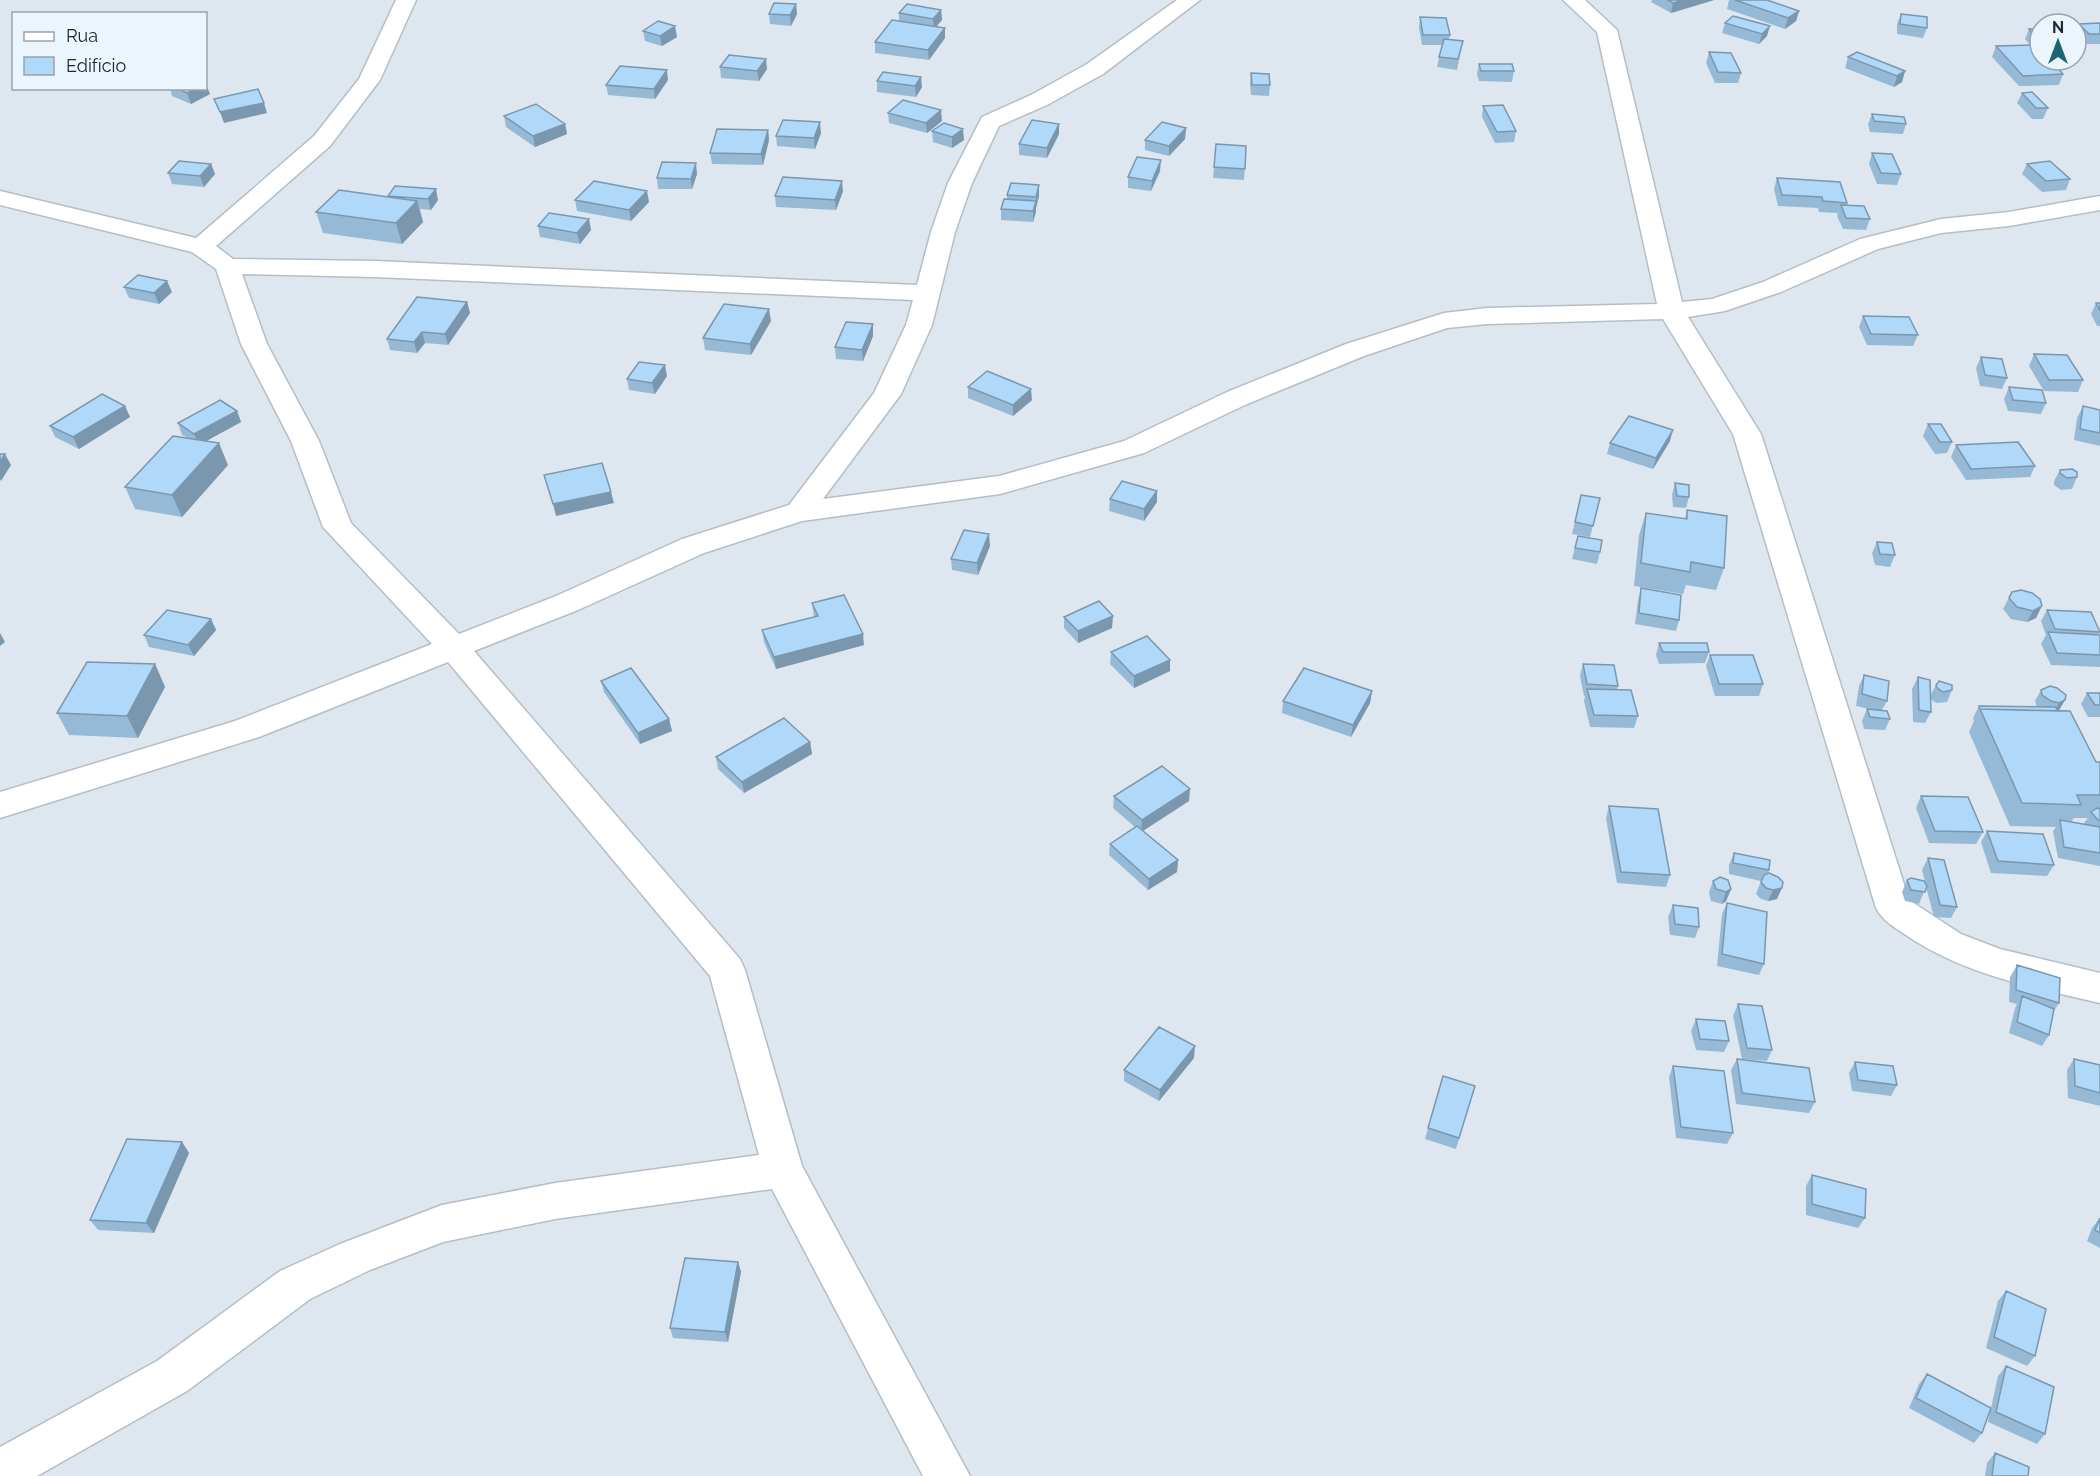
<svg xmlns="http://www.w3.org/2000/svg" width="2100" height="1476" font-family="Raleway,sans-serif">
  <style>
    .lines { fill: none; stroke-linecap: round; stroke-linejoin: round }
    .minor-casing { stroke: #b5bec5; stroke-width: 3 }
    .minor { fill: #fff; fill-rule: evenodd }
    .wall { fill: #96bad6; fill-rule: evenodd }
    .shaded-wall { fill: #7a97ae }
    .building { fill: #afd8f9; stroke: #7a97ae; stroke-width: 1.5 }
  </style>
  <rect width="100%" height="100%" fill="#dee7ef"/>
  <g class="lines">
    <defs>
      <path id="minor" d="M396 0H416L380 80 330 146 216 246 233 259 375 261 917 285 931 232 948 183 982 117 1031 95 1087 64 1177 0H1200L1103 74 1047 105 999 126 972 183 955 232 932 325 901 394 823 499 999 476 1124 441 1227 392 1346 344 1444 313 1487 308 1657 304 1597 32 1563 0H1585L1617 30 1682 302 1712 299 1763 282 1860 239 1941 219 2009 212 2100 196V210L2009 226 1941 233 1878 249 1781 292 1725 311 1688 317 1761 434 1909 900 1961 934 2000 949 2100 973V1003C2032 987 1965 975 1906 935 1894 927 1883 921 1876 908L1733 434 1663 319 1487 324 1447 328 1364 356 1247 404 1144 453 1000 494 802 521 704 553 578 610 474 651 740 959 745 970 802 1166 970 1476H923L772 1189 555 1219 443 1242 370 1270 310 1299 187 1391 37 1476H0V1447L157 1361 280 1271 340 1244 442 1205 555 1183 759 1155 710 976 448 662 259 737 0 818V792L235 721 432 644 323 527 291 441 241 344 216 269 192 252 0 205V191L196 238 314 136 359 79ZM242 274 375 277 913 300 906 325 874 393 789 505 682 539 556 596 459 634 351 523 319 441 267 344Z"/>
    </defs>
    <!-- minor casing -->
    <use href="#minor" class="minor-casing"/>
    <!-- minor -->
    <use href="#minor" class="minor"/>
  </g>
  <!-- wall -->
  <path class="wall" d="M1652 0H1714L1671 13 1651 2Z
    M1729 0H1767L1799 11 1796 21 1785 29 1727 9Z
    M796 4 797 14 791 26 770 24 769 14Z
    M941 10 942 20 936 27 945 38 929 60 875 53V42L899 21V13Z
    M1901 14 1927 28 1923 38 1897 34V24Z
    M1733 16 1767 36 1759 44 1722 33 1725 23Z
    M1420 17 1450 35 1449 39 1463 41 1457 70 1437 67 1442 45H1422L1419 28Z
    M2100 23V44H2085L2076 35V31L2079 24Z
    M2029 29H2040V60L2063 74 2059 85 2019 86 1992 57 1996 46 2030 45 2025 39Z
    M643 31 677 37 662 46 645 41Z
    M1709 52 1741 73 1738 83H1715L1706 63Z
    M1848 57 1905 71 1902 82 1894 87 1845 68Z
    M1479 64 1514 71 1512 82 1479 81 1477 74Z
    M720 67 767 69 759 81 721 78Z
    M1251 73 1270 85 1269 96 1251 95 1250 84Z
    M668 80 655 99 608 95 606 85Z
    M877 81 922 87 916 97 877 92Z
    M170 88H206L210 94 191 104 172 96Z
    M2022 93 2048 108 2043 119H2032L2017 103Z
    M1483 106 1516 131 1514 142 1495 143 1482 117Z
    M888 113 942 121 927 133 889 123Z
    M1872 114 1906 124 1903 134 1870 132 1868 124Z
    M504 116 565 124 567 134 535 147 506 127Z
    M1186 128 1185 139 1169 156 1145 150V140Z
    M768 130 769 140 763 165 712 164 710 153Z
    M932 131 964 140 952 148 933 142Z
    M821 133 815 149 777 146 776 136Z
    M1059 134 1047 158 1019 155V144Z
    M1216 144 1246 146 1244 180 1213 178Z
    M1872 153 1901 174 1897 185 1877 184 1869 164Z
    M211 164 215 174 204 187 172 184 168 173Z
    M2027 164 2070 179 2066 190 2042 192 2022 174Z
    M1160 171 1151 191 1128 188V177Z
    M697 174 692 189H658L657 178Z
    M1777 178 1847 203 1846 206 1870 219 1866 230 1843 229 1837 216 1838 213 1819 212 1818 208 1778 206 1774 189Z
    M843 191 836 210 776 207 775 196Z
    M1007 195 1039 196 1036 208 1033 222 1001 220V209L1007 199Z
    M388 197 438 200 431 210 420 209 423 222 402 244 323 233 316 212Z
    M575 200 649 202 631 221 577 211Z
    M538 226 591 230 580 244 540 237Z
    M124 287 172 292 159 304 129 298Z
    M467 302 470 313 448 345 425 343 417 353 390 350 387 339Z
    M2096 303H2100V326H2097L2091 314Z
    M1863 316 1918 335 1913 346 1867 345 1859 327Z
    M771 321 751 355 705 350 703 338Z
    M873 324V336L863 361 836 359 835 347Z
    M2034 354 2083 380 2078 392 2044 391 2029 366Z
    M1981 357 2007 378 2002 389 1980 386 1976 368Z
    M667 376 655 394 629 390 627 379Z
    M968 387 1032 400 1013 416 968 398Z
    M2009 387 2046 403 2041 414 2008 411 2004 399Z
    M125 406 130 417 79 449 55 437 50 426Z
    M2083 406 2100 410V446L2074 440 2077 418Z
    M237 411 241 422 206 441 228 465 182 517 135 509 125 487 188 438 182 435 178 423Z
    M1928 424 1952 442 1947 453 1935 454 1923 436Z
    M1670 441 1653 469 1607 454 1610 443Z
    M1956 445 2035 466 2030 477 1966 480 1951 457Z
    M2060 470 2077 477 2072 489 2061 490 2054 485V481Z
    M1675 483 1689 497 1686 508 1673 507 1672 495Z
    M1581 495 1600 498 1590 537 1572 534Z
    M1110 499 1157 502 1144 521 1109 511Z
    M1687 510 1724 568 1716 590 1686 585 1683 594 1634 586 1639 535 1646 513 1685 519Z
    M1578 536 1600 552 1597 564 1572 559Z
    M1877 542 1895 555 1890 567 1875 565 1872 553Z
    M990 546 978 575 952 570 951 559Z
    M1641 588 1679 620 1676 631 1635 624 1638 600Z
    M2021 590 2036 618 2027 622 2011 619 2003 609 2012 592Z
    M812 603 864 645 776 669 764 642 762 630 814 617Z
    M2047 610 2100 632 2098 635H2100V667L2051 665 2041 644 2046 635 2041 621Z
    M1064 617 1112 628 1078 643 1064 628Z
    M211 619 216 630 194 656 149 647 144 635Z
    M1659 643 1709 652 1705 663 1659 664 1656 655Z
    M1111 652 1170 660V671L1134 688 1110 664Z
    M1710 655 1763 684 1759 696H1715L1706 666Z
    M155 664 165 687 138 738 69 735 57 713Z
    M1583 664 1618 686 1617 689 1638 716 1634 728 1590 727 1584 701 1585 696H1584L1580 676Z
    M1864 675 1887 701 1882 710 1890 719 1885 730 1864 729 1862 721 1867 709H1870L1856 706 1859 686Z
    M1918 677 1930 696 1936 685 1952 690 1947 702 1937 703 1933 701 1930 697 1931 712 1925 723 1913 722 1912 689Z
    M601 681 669 719 672 731 640 744 604 692Z
    M2041 690 2066 695 2059 711 2096 762H2100V866L2058 858 2053 831 2056 827 2010 826 1969 732 1974 721 1973 718 1979 706 2037 707 2035 701ZM2074 818H2088L2084 823 2085 824 2071 822Z
    M1372 691 1370 703 1351 737 1282 713 1283 701Z
    M2087 693H2100V717H2088L2081 704Z
    M810 742 812 754 744 793 718 769 716 757Z
    M1114 796 1189 801 1143 831 1178 860 1177 872 1148 890 1109 855 1110 844 1135 827 1113 808Z
    M1921 796 1983 832 1976 844 1929 843 1916 808Z
    M1609 806 1670 875 1666 887 1617 883 1606 818Z
    M1987 831 2054 865 2047 876 1991 873 1981 842Z
    M1734 853 1769 870 1768 874 1777 899 1768 901 1761 899 1756 894 1761 881 1729 874V865Z
    M1928 858 1957 907 1951 918 1934 917 1926 887 1919 904 1905 901 1902 892 1907 880 1926 885 1922 870Z
    M1713 881 1731 889 1726 901 1722 904 1711 901 1709 892Z
    M1727 903 1764 964 1759 975 1717 966 1722 914Z
    M1673 905 1699 927 1695 938 1670 935 1668 917Z
    M2017 965 2059 1003 2054 1011 2049 1035 2042 1046 2009 1033 2015 1008 2017 1004 2009 1002 2010 977Z
    M1738 1004 1772 1050 1767 1061 1742 1059 1733 1016Z
    M1696 1019 1729 1041 1724 1052 1696 1050 1691 1031Z
    M1194 1058 1159 1101 1124 1081V1070Z
    M1737 1059 1815 1102 1809 1113 1736 1104 1731 1070Z
    M2074 1059 2100 1065V1106L2068 1098 2067 1070Z
    M1855 1062 1897 1085 1891 1096 1852 1091 1849 1073Z
    M1673 1066 1733 1133 1727 1144 1676 1138 1669 1077Z
    M1443 1076 1475 1086 1456 1149 1425 1139Z
    M182 1142 189 1153 154 1233 98 1230 90 1220Z
    M1812 1175 1865 1218 1858 1228 1806 1215V1186Z
    M2100 1218V1248L2087 1241 2092 1228Z
    M738 1262 741 1272 728 1342 673 1338 670 1328Z
    M2006 1291 2035 1356 2027 1366 1986 1348 1998 1301Z
    M2006 1366 2045 1434 2037 1444 1988 1422 1990 1411 1982 1433 1974 1443 1909 1408 1919 1384 1927 1374 1991 1408 1998 1376Z
    M1995 1453 2028 1476H1985L1987 1463Z"/>
  <!-- shaded-wall -->
  <path class="shaded-wall" d="M1683 0H1714L1671 13 1673 3Z
    M796 4 797 14 791 26 790 15Z
    M941 10 942 20 934 29 933 19Z
    M1799 11 1796 21 1785 29 1788 18Z
    M675 26 677 37 662 46 660 36Z
    M1770 26 1767 36 1759 44 1762 34Z
    M945 28V38L929 60 928 50Z
    M766 59 767 69 759 81 757 71Z
    M667 70 668 80 655 99 654 89Z
    M1905 71 1902 82 1894 87 1897 76Z
    M921 77 922 87 916 97 915 86Z
    M206 84 210 94 191 104 187 93 197 88H206Z
    M264 103 267 113 224 123 220 112Z
    M941 110 942 121 927 133 926 123Z
    M820 122 821 133 815 149 814 138Z
    M565 124 567 134 535 147 533 136Z
    M1059 124V134L1047 158V148Z
    M1186 128 1185 139 1169 156V146Z
    M963 129 964 140 952 148V137Z
    M768 130 769 140 763 165 761 154Z
    M1161 160 1160 171 1151 191 1152 181Z
    M696 163 697 174 692 189 691 179Z
    M211 164 215 174 204 187 200 176Z
    M842 181 843 191 836 210 835 200Z
    M1039 185V196L1036 208V197Z
    M436 189 438 200 431 210 428 199Z
    M647 191 649 202 631 221 629 210Z
    M417 201 423 222 402 244 396 223Z
    M1036 201V212L1033 222V211Z
    M589 219 591 230 580 244 577 233Z
    M167 281 172 292 159 304 154 293Z
    M467 302 470 313 448 345 445 334Z
    M769 309 771 321 751 355 750 344Z
    M873 324V336L863 361 862 350Z
    M422 332 425 343 417 353 414 342Z
    M665 365 667 376 655 394 652 383Z
    M1031 389 1032 400 1013 416V405Z
    M125 406 130 417 79 449 73 437Z
    M237 411 241 422 199 445 194 434Z
    M1673 430 1670 441 1653 469 1656 458Z
    M219 443 228 465 182 517 172 495Z
    M5 454 11 465 1 481 0 479V462Z
    M1157 491V502L1144 521V509Z
    M611 492 614 503 556 516 553 504Z
    M989 534 990 546 978 575 977 563Z
    M2042 606 2036 618 2027 622 2033 611Z
    M1113 616 1112 628 1078 643V631Z
    M211 619 216 630 194 656 188 645Z
    M0 633 5 642 0 646Z
    M863 634 864 645 776 669 774 657Z
    M1170 660V671L1134 688V676Z
    M155 664 165 687 138 738 127 716Z
    M1372 691 1370 703 1351 737 1353 725Z
    M2065 700 2058 712 2053 714 2059 703Z
    M669 719 672 731 640 744 638 733Z
    M810 742 812 754 744 793 742 782Z
    M1190 789 1189 801 1141 832 1142 820Z
    M1178 860 1177 872 1148 890 1149 879Z
    M1782 888 1777 899 1768 901 1773 890Z
    M1731 889 1726 901 1722 904 1726 892Z
    M1195 1046 1194 1058 1159 1101 1160 1090Z
    M182 1142 189 1153 154 1233 146 1223Z
    M738 1262 741 1272 728 1342 725 1332Z"/>
  <!-- building -->
  <path class="building" d="M1668 0H1683L1673 3Z
    M1735 0H1767L1799 11 1788 18Z
    M774 3 796 4 790 15 769 14Z
    M907 4 941 10 933 19 899 13Z
    M1901 14 1927 17V28L1900 24Z
    M1733 16 1770 26 1762 34 1725 23Z
    M1420 17 1446 18 1450 35H1423Z
    M892 20 945 28 928 50 875 42Z
    M658 21 675 26 660 36 643 31Z
    M2100 23V34H2089L2079 24Z
    M2029 29H2040V39H2038Z
    M1444 39 1463 41 1458 59 1439 57Z
    M2036 45 2040 50V60H2050L2063 74 2023 76 1996 46Z
    M1709 52 1731 53 1741 73 1718 72Z
    M1857 52 1905 71 1897 76 1848 57Z
    M729 55 766 59 757 71 720 67Z
    M1479 64H1512L1514 71H1481Z
    M620 66 667 70 654 89 606 85Z
    M883 72 921 77 915 86 877 81Z
    M1251 73 1269 74 1270 85H1252Z
    M176 88H197L187 93Z
    M258 89 264 103 220 112 214 99Z
    M2032 92 2048 108H2036L2022 93Z
    M903 100 941 110 926 123 888 113Z
    M536 104 565 124 533 136 504 116Z
    M1503 105 1516 131 1497 132 1483 106Z
    M1872 114 1904 117 1906 124 1874 121Z
    M783 120 820 122 814 138 776 136Z
    M1032 120 1059 124 1047 148 1019 144Z
    M1162 122 1186 128 1169 146 1145 140Z
    M944 123 963 129 952 137 932 131Z
    M717 129 768 130 761 154 710 153Z
    M1216 144 1246 146 1245 169 1214 167Z
    M1872 153 1892 154 1901 174 1881 173Z
    M1137 157 1161 160 1152 181 1128 177Z
    M179 161 211 164 200 176 168 173Z
    M2050 161 2070 179 2046 181 2027 164Z
    M662 162 696 163 691 179 657 178Z
    M783 177 842 181 835 200 775 196Z
    M1777 178 1840 182 1847 203 1823 201 1822 197 1782 195Z
    M594 181 647 191 629 210 575 200Z
    M1011 183 1039 185 1036 197 1007 195Z
    M395 186 436 189 428 199 388 196Z
    M339 190 417 201 396 223 316 212Z
    M1004 199 1036 201 1033 211 1001 209Z
    M1841 205 1864 206 1870 219 1846 218Z
    M549 213 589 219 577 233 538 226Z
    M138 275 167 281 154 293 124 287Z
    M417 297 467 302 445 334 422 332 414 342 387 339Z
    M2096 303H2100V311Z
    M724 304 769 309 750 344 703 338Z
    M1863 316 1909 317 1918 335 1871 334Z
    M846 322 873 324 862 350 835 347Z
    M2034 354 2067 355 2083 380H2049Z
    M1981 357 2002 359 2007 378 1985 375Z
    M639 362 665 365 652 383 627 379Z
    M987 371 1031 389 1013 405 968 387Z
    M2009 387 2042 390 2046 403 2013 400Z
    M102 394 125 406 73 437 50 426Z
    M220 400 237 411 194 434 178 423Z
    M2083 406 2100 410V433L2080 429Z
    M1629 416 1673 430 1656 458 1610 443Z
    M1928 424H1941L1952 442H1940Z
    M173 436 219 443 172 495 125 487Z
    M2018 442 2035 466 1971 469 1956 445Z
    M0 454H5L0 462Z
    M602 463 611 492 553 504 544 475Z
    M2072 469 2077 472V477L2067 478 2060 473V470Z
    M1122 481 1157 491 1144 509 1110 499Z
    M1675 483 1689 485V497L1677 496Z
    M1581 495 1600 498 1593 526 1575 522Z
    M1687 510 1727 516 1724 568 1691 562 1690 572 1641 563 1646 513 1687 519Z
    M964 530 989 534 977 563 951 559Z
    M1578 536 1602 540 1600 552 1575 548Z
    M1877 542 1892 543 1895 555 1880 554Z
    M1641 588 1681 595 1679 620 1639 613Z
    M2021 590 2032 593 2040 599 2042 606 2033 611 2017 607 2009 598 2012 592Z
    M844 595 863 634 774 657 762 630 818 616 812 603Z
    M1099 601 1113 616 1078 631 1064 617Z
    M167 610 211 619 188 645 144 635Z
    M2047 610 2091 612 2100 632 2055 629Z
    M2048 632 2100 635V655L2057 653Z
    M1147 636 1170 660 1134 676 1111 652Z
    M1659 643H1707L1709 652H1663Z
    M1710 655H1753L1763 684H1719Z
    M87 662 155 664 127 716 57 713Z
    M1583 664 1614 665 1618 686 1587 684Z
    M631 668 669 719 638 733 601 681Z
    M1304 668 1372 691 1353 725 1283 701Z
    M1864 675 1889 681 1887 701 1862 694Z
    M1918 677 1930 680 1931 712 1919 710Z
    M1939 681 1952 685V690L1943 692 1938 689 1936 685Z
    M2050 686 2057 688 2066 695 2065 700 2059 703 2051 701 2042 695 2041 690Z
    M1587 689 1631 690 1638 716 1594 715Z
    M2087 693H2100V705H2095Z
    M1979 706 2056 707 2057 711 1980 709Z
    M1867 709 1887 711 1890 719 1870 717Z
    M1980 709 2070 711 2096 762H2100V795H2077L2081 805 2022 803Z
    M784 718 810 742 742 782 716 757Z
    M1162 766 1190 789 1142 820 1114 796Z
    M1921 796 1968 797 1983 832 1935 831Z
    M1609 806 1658 809 1670 875 1621 872Z
    M2097 808 2100 809V820H2098L2091 812Z
    M2060 820 2100 827V853L2064 847Z
    M1137 826 1178 860 1149 879 1110 844Z
    M1987 831 2043 834 2054 865 1998 861Z
    M1734 853 1770 860 1769 870 1733 863Z
    M1928 858 1944 860 1957 907 1940 905Z
    M1769 873 1778 877 1783 882 1782 888 1773 890 1766 888 1761 882 1764 875Z
    M1720 877 1728 880 1731 889 1726 892 1716 889 1713 881Z
    M1911 878 1924 881 1927 886 1925 892 1911 890 1907 880Z
    M1727 903 1767 912 1764 964 1722 954Z
    M1673 905 1698 908 1699 927 1675 924Z
    M2017 965 2060 978 2059 1003 2016 990Z
    M2022 996 2054 1009 2049 1035 2017 1022Z
    M1738 1004 1762 1006 1772 1050 1747 1048Z
    M1696 1019 1725 1021 1729 1041 1700 1039Z
    M1159 1027 1195 1046 1160 1090 1124 1070Z
    M1737 1059 1809 1068 1815 1102 1742 1093Z
    M2074 1059 2100 1065V1093L2075 1086Z
    M1855 1062 1893 1066 1897 1085 1858 1080Z
    M1673 1066 1724 1071 1733 1133 1681 1127Z
    M1443 1076 1475 1086 1459 1138 1428 1128Z
    M127 1139 182 1142 146 1223 90 1220Z
    M1812 1175 1866 1189 1865 1218 1812 1204Z
    M2100 1218V1233L2095 1230Z
    M685 1258 738 1262 725 1332 670 1328Z
    M2006 1291 2046 1309 2035 1356 1994 1337Z
    M2006 1366 2054 1387 2045 1434 1996 1412Z
    M1927 1374 1991 1408 1982 1433 1916 1398Z
    M1995 1453 2029 1467 2028 1476H1992Z"/>
  <!-- legend -->
  <rect x="12" y="12" width="195" height="78" fill="#ebf5fd" stroke="#9ca3a9" stroke-width="1.5"/>
  <rect x="24" y="32" width="30" height="9" fill="#ffffff" stroke="#9ca3a9" stroke-width="1.5"/>
  <text x="66" y="42" font-size="18" fill="#25282b">Rua</text>
  <rect x="24" y="57" width="30" height="18" fill="#afd8f9" stroke="#9ca3a9" stroke-width="1.5"/>
  <text x="66" y="72" font-size="18" fill="#25282b">Edifício</text>
  <!-- north arrow -->
  <g transform="translate(2058 42)"><circle r="28" fill="#ebf5fd" stroke="#9ca3a9" stroke-width="1.5"/>
  <path d="M0-4.5L10 22L0 15L-10 22Z" fill="#1d6573"/>
  <text y="-9" font-size="16" font-weight="bold" text-anchor="middle" fill="#25282b">N</text>
  </g>
</svg>
